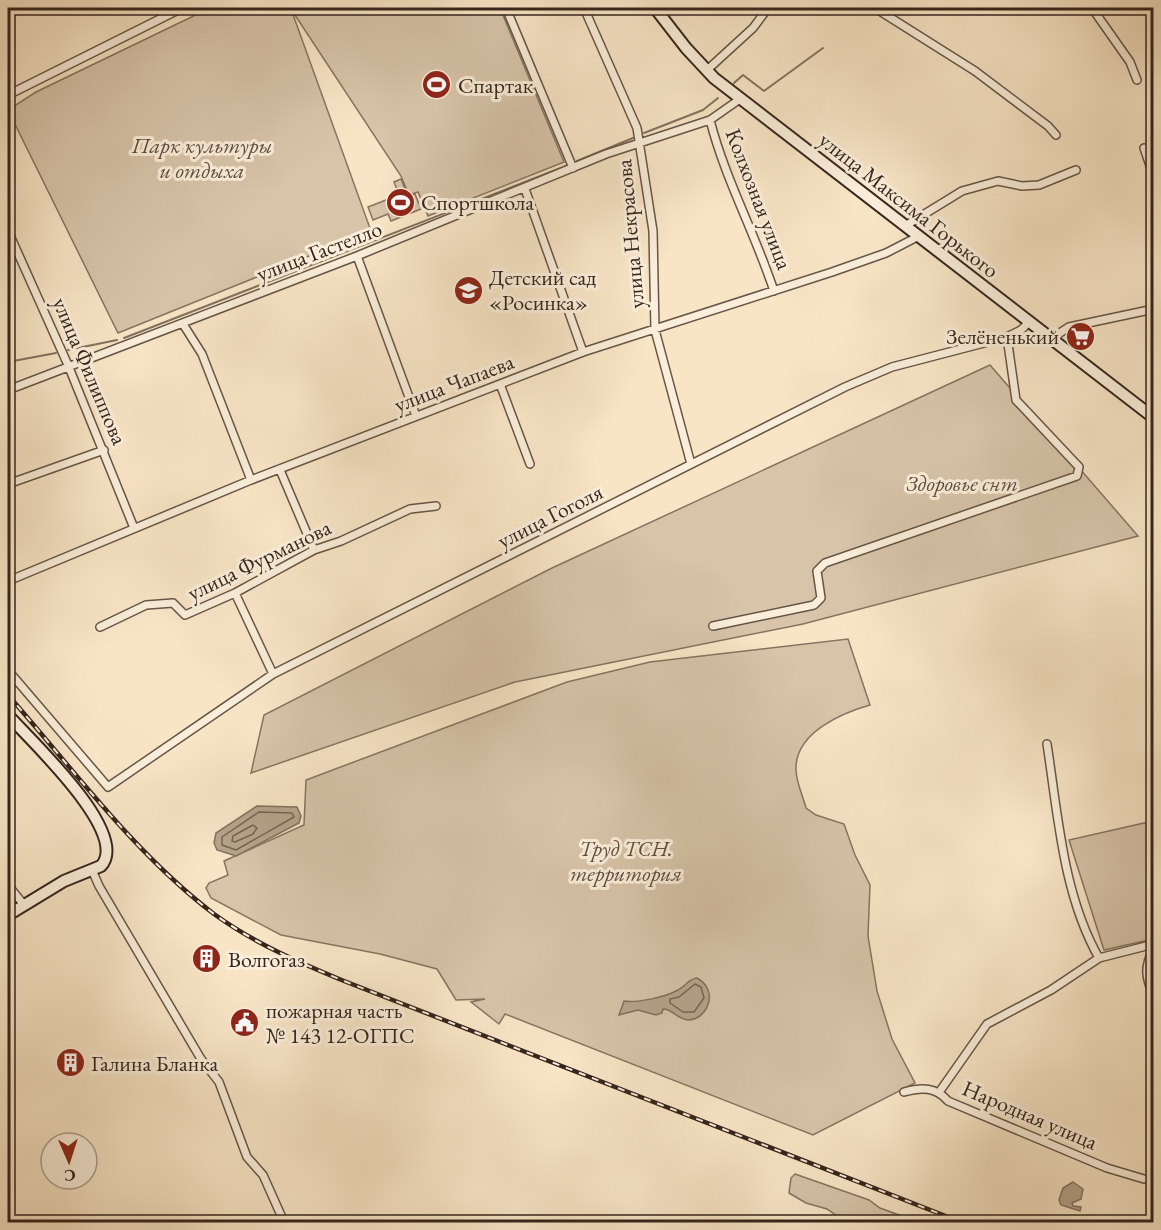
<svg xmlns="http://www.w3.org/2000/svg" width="1161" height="1230" font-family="'EB Garamond',serif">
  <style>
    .green { fill: #d7c4a9; stroke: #867462; stroke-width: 1.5 }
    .water { fill: #b6a48c; stroke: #82715f; stroke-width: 1.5 }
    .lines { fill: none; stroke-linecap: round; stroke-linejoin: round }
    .shore { stroke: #766454; stroke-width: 1.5 }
    .stream { stroke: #82715f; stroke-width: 2 }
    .street-casing { stroke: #665546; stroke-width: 10 }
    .secondary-casing { stroke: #35251c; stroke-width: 14 }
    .street { stroke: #faeeda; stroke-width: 7 }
    .secondary { stroke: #faeeda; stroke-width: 10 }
    .rail-casing { stroke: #35251c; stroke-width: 4.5 }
    .rail { stroke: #faeeda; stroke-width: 2; stroke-dasharray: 7; stroke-linecap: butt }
    .labels { text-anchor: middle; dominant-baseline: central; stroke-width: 6; stroke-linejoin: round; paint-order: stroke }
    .poi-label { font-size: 22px; fill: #35251c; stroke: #faeeda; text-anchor: start }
    .park-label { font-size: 22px; font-style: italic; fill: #5e4d3f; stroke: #faeeda }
    .street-label { font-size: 22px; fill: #35251c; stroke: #faeeda }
  </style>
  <rect width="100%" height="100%" fill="#f8e5c6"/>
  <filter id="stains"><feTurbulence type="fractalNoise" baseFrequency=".00333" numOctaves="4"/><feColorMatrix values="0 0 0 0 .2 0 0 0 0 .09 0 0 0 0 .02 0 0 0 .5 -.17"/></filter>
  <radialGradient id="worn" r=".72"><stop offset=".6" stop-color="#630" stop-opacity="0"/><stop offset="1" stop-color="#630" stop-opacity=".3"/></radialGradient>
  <!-- green -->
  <path class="green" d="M210 8H500L564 162 428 216 418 192 409 195 401 176 291 9 371 231 118 333 8 110 36 92Z
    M401 179 408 196 415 194 421 209 391 221 388 214 373 220 368 207 399 195 394 182Z
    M990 365 1138 536 803 624 515 682 251 773 264 715 552 568Z
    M848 639 870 705C842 713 797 732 796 767 795 780 803 796 806 808L816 815 844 824 855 855 870 885 868 936 877 991 892 1039 915 1083 813 1135 505 1014 499 1024 471 1002 485 999 456 1000 437 969 380 954 281 935 211 898 206 888 209 883 228 875 224 861 304 825 306 780 567 682 650 662Z
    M1153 821V939L1104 950 1069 840Z
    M795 1174 869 1200 880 1208 918 1222 851 1221 840 1218 827 1209 806 1203 789 1193 791 1178Z"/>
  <!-- water -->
  <path class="water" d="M257 806 297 807 301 816 299 823 236 856 217 850 214 843 216 833Z
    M697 978C720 991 707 1019 689 1020 678 1020 673 1009 663 1009L662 1013 656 1015 638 1010 619 1015 624 1001C638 1003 666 997 678 990 686 986 688 979 697 978Z
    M1073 1182 1083 1189 1081 1199 1072 1203 1073 1206 1081 1207 1080 1211 1061 1205 1059 1200 1063 1188Z"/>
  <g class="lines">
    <!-- shore -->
    <path class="shore" d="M259 812 292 813 294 817 236 850 222 845V837Z
      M253 825 257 828 253 834 235 842 232 841 233 836Z
      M695 984 701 987 704 998 694 1012H683L670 1003V999L679 997Z"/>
    <!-- stream -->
    <path class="stream" d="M734 83 743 75 764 91 823 48
      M644 133 703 110 718 98
      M577 161 633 138
      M124 338 566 166
      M68 350 117 340
      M8 362 56 353"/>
    <defs>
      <path id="street" d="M506 8 573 168
        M584 8 637 128 653 231 655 330 691 464
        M875 8 975 71 1048 126 1056 135
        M1092 8 1130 62 1137 80
        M706 71 753 28 768 8
        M8 95 182 8
        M710 120C725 179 755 233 774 291
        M1144 148 1154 177
        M525 189 583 352
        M905 226 962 191 998 181 1022 186 1039 185 1076 170
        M8 231 68 365 134 528
        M357 256 416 416
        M183 324 202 354 251 480
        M1052 338 1069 327 1154 309
        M500 384 530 464
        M8 390 357 256 606 154 710 120 740 99
        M280 470 314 550
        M8 484 104 450
        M8 581 251 480 583 352 832 272 886 253 919 236
        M235 593 273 674
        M713 626 814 605 821 598 817 571 825 563 1077 476 1079 467 1016 400 1007 337
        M100 627 146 605 173 603 185 615 235 593 314 550 341 541 410 509 436 506
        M12 675 108 787 273 674 845 387 892 367 1007 337 1021 330 1029 322
        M1047 744C1058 815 1063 895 1099 958
        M92 870 99 886 201 1059 219 1082 247 1157 263 1175 284 1222
        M8 885 24 905
        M1154 947C1144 967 1145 977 1154 997
        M940 1091 987 1024 1051 990 1099 958 1154 944
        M904 1092C922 1087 936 1087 948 1101L1107 1168 1144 1179"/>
      <path id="secondary" d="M655 8 686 48 714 78 1154 418
        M8 715C30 740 131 833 101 866L64 881 8 915"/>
    </defs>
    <!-- street casing -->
    <use href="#street" class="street-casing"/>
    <!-- secondary casing -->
    <use href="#secondary" class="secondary-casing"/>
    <!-- street -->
    <use href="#street" class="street"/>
    <!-- secondary -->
    <use href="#secondary" class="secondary"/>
    <defs>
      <path id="rail" d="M8 695C73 769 135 854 214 914 254 943 298 962 344 981L961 1222"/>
    </defs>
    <!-- rail casing -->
    <use href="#rail" class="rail-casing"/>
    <!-- rail -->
    <use href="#rail" class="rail"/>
  </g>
  <!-- icons -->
  <defs>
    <symbol id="stadium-disc" viewBox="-11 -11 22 22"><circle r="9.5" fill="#8f2418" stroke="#faeeda"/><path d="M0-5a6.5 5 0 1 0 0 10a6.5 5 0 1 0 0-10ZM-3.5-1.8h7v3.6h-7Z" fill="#fff"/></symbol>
    <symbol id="school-disc" viewBox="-11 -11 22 22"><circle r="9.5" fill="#8f2418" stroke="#faeeda"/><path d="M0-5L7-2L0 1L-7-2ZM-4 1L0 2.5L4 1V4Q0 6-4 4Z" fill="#fff"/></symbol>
    <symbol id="supermarket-disc" viewBox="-11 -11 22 22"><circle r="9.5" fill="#8f2418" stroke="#faeeda"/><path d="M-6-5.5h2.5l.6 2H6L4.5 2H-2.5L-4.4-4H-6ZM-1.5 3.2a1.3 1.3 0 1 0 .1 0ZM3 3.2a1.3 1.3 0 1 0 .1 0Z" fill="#fff"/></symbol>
    <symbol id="building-disc" viewBox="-11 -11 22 22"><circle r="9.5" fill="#8f2418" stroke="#faeeda"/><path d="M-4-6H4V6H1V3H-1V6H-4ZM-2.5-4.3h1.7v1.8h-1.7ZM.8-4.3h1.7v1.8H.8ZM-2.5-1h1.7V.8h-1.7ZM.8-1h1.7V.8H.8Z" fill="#fff"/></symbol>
    <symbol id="civic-disc" viewBox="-11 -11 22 22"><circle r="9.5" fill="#8f2418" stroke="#faeeda"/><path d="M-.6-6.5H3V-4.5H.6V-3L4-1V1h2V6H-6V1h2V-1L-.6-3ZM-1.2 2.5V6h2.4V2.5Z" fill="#fff"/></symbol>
  </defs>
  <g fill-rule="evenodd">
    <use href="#stadium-disc" x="420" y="68" width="33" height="33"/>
    <use href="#stadium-disc" x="384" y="186" width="33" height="33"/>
    <use href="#school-disc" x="452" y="274" width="33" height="33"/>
    <use href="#supermarket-disc" x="1064" y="320" width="33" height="33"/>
    <use href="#building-disc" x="190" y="942" width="33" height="33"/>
    <use href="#civic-disc" x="228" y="1006" width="33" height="33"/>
    <use href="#building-disc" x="54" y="1046" width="33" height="33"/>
  </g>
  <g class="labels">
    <!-- poi labels -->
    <g class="poi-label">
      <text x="458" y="85">Спартак</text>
      <text x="421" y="202">Спортшкола</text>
      <text x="489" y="277">Детский сад<tspan x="489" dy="25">«Росинка»</tspan></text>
      <text x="1059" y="336" text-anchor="end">Зелёненький</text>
      <text x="228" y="959">Волгогаз</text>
      <text x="266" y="1010">пожарная часть<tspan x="266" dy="25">№ 143 12-ОГПС</tspan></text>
      <text x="91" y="1063">Галина Бланка</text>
    </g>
    <!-- park labels -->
    <g class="park-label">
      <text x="202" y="145">Парк культуры<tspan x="202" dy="25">и отдыха</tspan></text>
      <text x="962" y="483">Здоровье снт</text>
      <text x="626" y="848">Труд ТСН.<tspan x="626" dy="25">территория</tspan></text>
    </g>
    <!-- street labels -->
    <g class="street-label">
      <text transform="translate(759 199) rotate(69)">Колхозная улица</text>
      <text transform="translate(909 205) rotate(38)">улица Максима Горького</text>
      <text transform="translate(630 234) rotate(-95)">улица Некрасова</text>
      <text transform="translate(319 251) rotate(-21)">улица Гастелло</text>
      <text transform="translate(90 371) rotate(67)">улица Филиппова</text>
      <text transform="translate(454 383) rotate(-21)">улица Чапаева</text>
      <text transform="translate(550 516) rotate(-27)">улица Гоголя</text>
      <text transform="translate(259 560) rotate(-26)">улица Фурманова</text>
      <text transform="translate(1030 1115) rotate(23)">Народная улица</text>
    </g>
  </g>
  <!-- margin -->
  <rect width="1161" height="1230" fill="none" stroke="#f8e5c6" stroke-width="30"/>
  <rect x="9" y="9" width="1143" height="1212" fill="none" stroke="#35251c" stroke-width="3"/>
  <rect x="15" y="15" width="1131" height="1200" fill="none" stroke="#35251c" stroke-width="1.5"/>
  <!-- north arrow -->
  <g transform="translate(69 1161) rotate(177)"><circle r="28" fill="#faeeda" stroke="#ab9e8e" stroke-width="1.5"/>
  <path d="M0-4.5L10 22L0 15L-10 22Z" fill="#8f2418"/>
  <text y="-9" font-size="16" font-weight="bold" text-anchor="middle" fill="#35251c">С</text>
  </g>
  <rect width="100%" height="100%" filter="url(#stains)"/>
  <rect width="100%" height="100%" fill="url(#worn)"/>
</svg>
